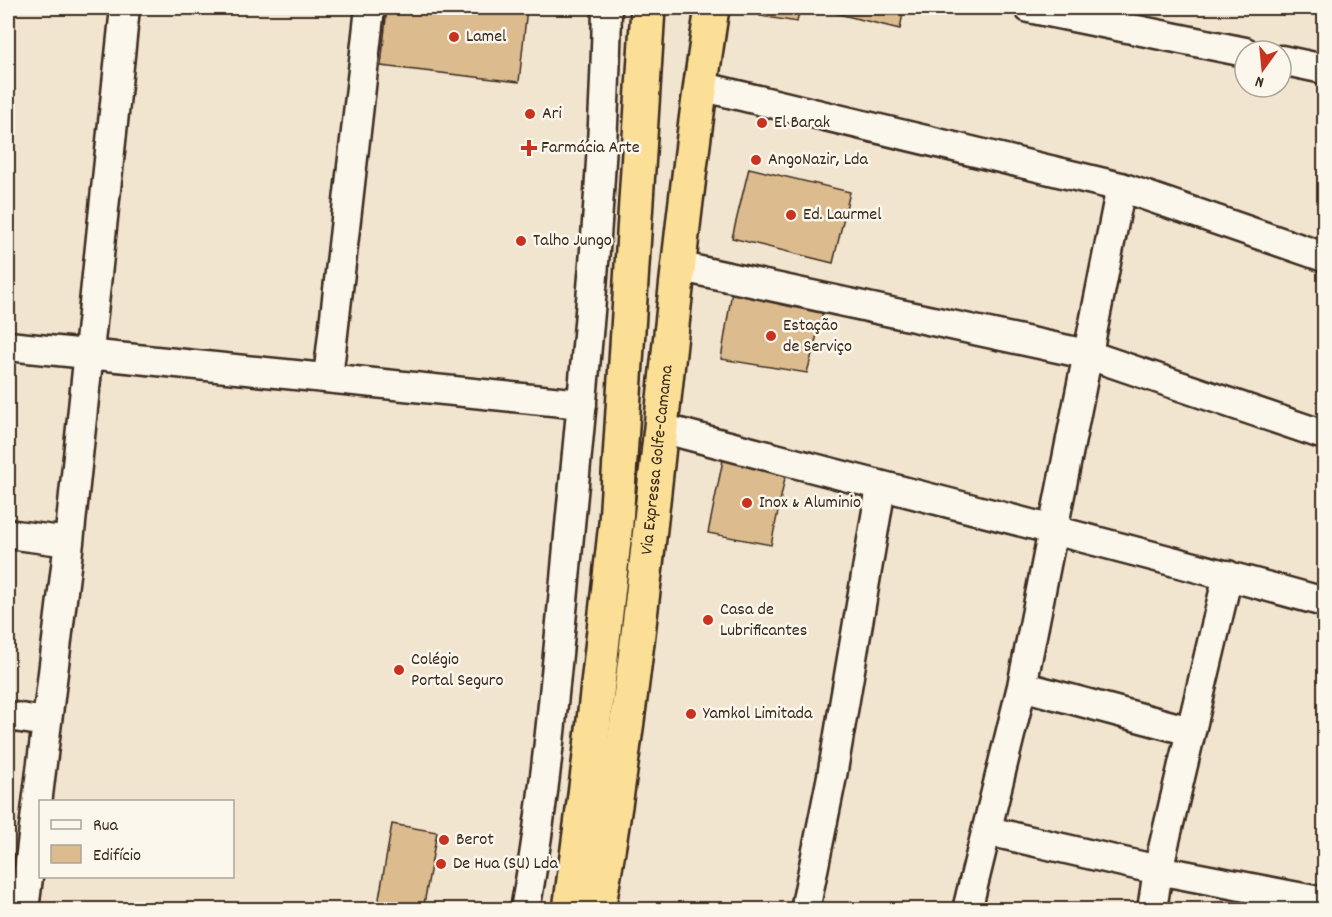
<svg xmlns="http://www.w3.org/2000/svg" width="1332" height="917" font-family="Dekko,sans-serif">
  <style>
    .building { fill: #dcbc8f; stroke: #3b2a1e; stroke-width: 1.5 }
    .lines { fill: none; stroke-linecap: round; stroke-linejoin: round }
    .minor-casing { stroke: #3b2a1e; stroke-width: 33 }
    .highway-casing { stroke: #3b2a1e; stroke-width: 38 }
    .minor { stroke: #fbf7ec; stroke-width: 28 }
    .highway { stroke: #fbdf96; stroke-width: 33 }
    .poi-dot { fill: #c8321e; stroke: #fbf7ec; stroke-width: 2 }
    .labels { text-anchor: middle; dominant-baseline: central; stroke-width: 5; stroke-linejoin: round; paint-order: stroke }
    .poi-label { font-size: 18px; fill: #3b2a1e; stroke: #fbf7ec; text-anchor: start }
    .street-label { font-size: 18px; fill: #3b2a1e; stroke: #fbf7ec }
  </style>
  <rect width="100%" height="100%" fill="#f2e5d0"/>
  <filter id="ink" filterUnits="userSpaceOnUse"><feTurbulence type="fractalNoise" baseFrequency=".0167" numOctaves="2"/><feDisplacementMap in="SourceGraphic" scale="12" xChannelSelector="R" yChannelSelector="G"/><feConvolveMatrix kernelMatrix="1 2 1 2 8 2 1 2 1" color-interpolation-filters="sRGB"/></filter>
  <g filter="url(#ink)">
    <!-- building -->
    <path class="building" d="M387 8H527L519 82 381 66Z
      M762 8H800L797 22 760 16Z
      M814 8H904L900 29Z
      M749 168 850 192 833 263 732 238Z
      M732 291 823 312 807 373 721 359Z
      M723 460 786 473 771 545 708 533Z
      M392 824 437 832 423 910H377Z"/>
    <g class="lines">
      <defs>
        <path id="minor" d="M1029 8 1245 52
          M1281 60 1324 69
          M700 86 1121 187 1324 257
          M677 266 1086 354 1324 435
          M8 346 582 404
          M328 378 370 8
          M661 428C882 487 1104 541 1324 602
          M8 534 69 542
          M1022 686 1190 731
          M8 716 46 722
          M988 831 1158 870 1324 902
          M24 910 69 542 125 8
          M525 910C548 783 558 653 570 525 587 353 604 180 607 8
          M805 910 832 776 881 487
          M967 910 1022 686 1121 187
          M1152 910 1158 870 1228 575"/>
        <g id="highway">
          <path d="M570 910 590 756 616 523 648 8"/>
          <path id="s1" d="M598 910C651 611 666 307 712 8"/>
        </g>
      </defs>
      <!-- minor casing -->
      <use href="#minor" class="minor-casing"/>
      <!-- highway casing -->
      <use href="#highway" class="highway-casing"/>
      <!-- minor -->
      <use href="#minor" class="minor"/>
      <!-- highway -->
      <use href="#highway" class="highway"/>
    </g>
  </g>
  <!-- markers -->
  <g class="poi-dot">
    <circle cx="454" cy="37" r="6"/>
    <circle cx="530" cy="114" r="6"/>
    <circle cx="762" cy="123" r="6"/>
    <path d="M526 139h6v6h6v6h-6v6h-6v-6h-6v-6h6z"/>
    <circle cx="756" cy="160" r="6"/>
    <circle cx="791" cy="215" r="6"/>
    <circle cx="521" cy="241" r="6"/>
    <circle cx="771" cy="336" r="6"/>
    <circle cx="747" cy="503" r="6"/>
    <circle cx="708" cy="620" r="6"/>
    <circle cx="399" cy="670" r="6"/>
    <circle cx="691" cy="714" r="6"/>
    <circle cx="444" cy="840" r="6"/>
    <circle cx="441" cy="864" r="6"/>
  </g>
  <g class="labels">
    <!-- poi labels -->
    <g class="poi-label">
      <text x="466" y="37">Lamel</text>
      <text x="542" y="114">Ari</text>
      <text x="774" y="123">El Barak</text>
      <text x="541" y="148">Farmácia Arte</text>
      <text x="768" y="160">AngoNazir, Lda</text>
      <text x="803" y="215">Ed. Laurmel</text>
      <text x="533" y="241">Talho Jungo</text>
      <text x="783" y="326">Estação<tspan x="783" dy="21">de Serviço</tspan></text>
      <text x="759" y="503">Inox &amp; Aluminio</text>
      <text x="720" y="610">Casa de<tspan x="720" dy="21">Lubrificantes</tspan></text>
      <text x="411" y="660">Colégio<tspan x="411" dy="21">Portal Seguro</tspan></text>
      <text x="703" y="714">Yamkol Limitada</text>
      <text x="456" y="840">Berot</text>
      <text x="453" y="864">De Hua (SU) Lda</text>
    </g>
    <!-- street labels -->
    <g class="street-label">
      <text stroke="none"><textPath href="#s1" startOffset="454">Via Expressa Golfe-Camama</textPath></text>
    </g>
  </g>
  <!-- margin -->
  <rect width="1332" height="917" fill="none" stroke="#fbf7ec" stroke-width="30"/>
  <rect x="15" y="15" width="1302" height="887" fill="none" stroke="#3b2a1e" stroke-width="2" filter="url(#ink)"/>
  <!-- legend -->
  <rect x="39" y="800" width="195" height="78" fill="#fbf7ec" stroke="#aea59a" stroke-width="1.5"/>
  <rect x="51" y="820" width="30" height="9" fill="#fbf7ec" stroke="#aea59a" stroke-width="1.5"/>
  <text x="93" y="830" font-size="18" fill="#3b2a1e">Rua</text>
  <rect x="51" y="845" width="30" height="18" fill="#dcbc8f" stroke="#aea59a" stroke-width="1.5"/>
  <text x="93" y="860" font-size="18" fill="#3b2a1e">Edifício</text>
  <!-- north arrow -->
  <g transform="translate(1263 69) rotate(195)"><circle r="28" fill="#fbf7ec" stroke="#aea59a" stroke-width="1.5"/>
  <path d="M0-4.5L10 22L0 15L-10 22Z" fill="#c8321e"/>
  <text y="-9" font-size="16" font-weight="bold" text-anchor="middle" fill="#3b2a1e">N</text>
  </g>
</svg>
